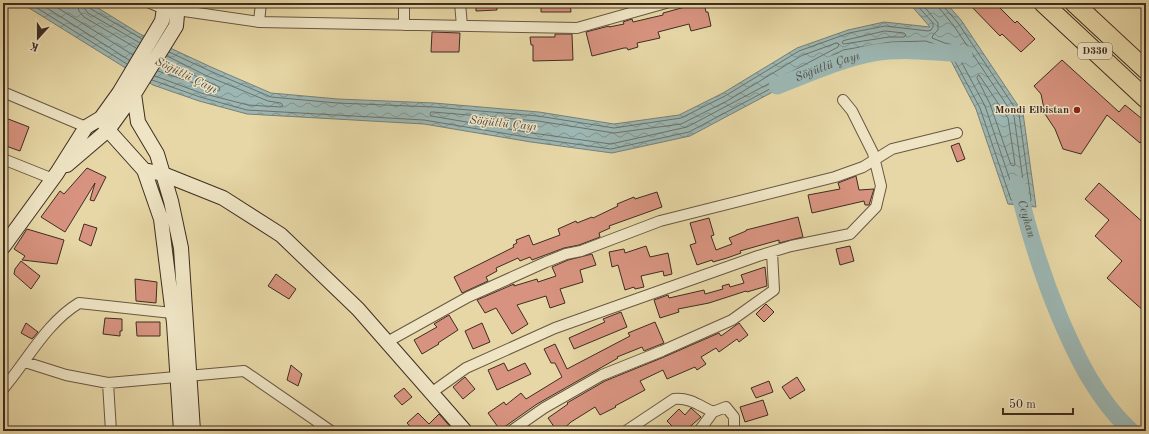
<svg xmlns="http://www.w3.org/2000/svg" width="1149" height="434" font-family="'Old Standard TT',serif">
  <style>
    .water { fill: url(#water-waves); stroke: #768079 }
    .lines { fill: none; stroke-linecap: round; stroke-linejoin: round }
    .shore { stroke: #6d726a; stroke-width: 1 }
    .river { stroke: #9cb7b3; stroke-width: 17 }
    .building { fill: #d7937f; stroke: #3e2d22 }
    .street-casing { stroke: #685843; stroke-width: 12 }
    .secondary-casing { stroke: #3e2d22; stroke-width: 16 }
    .highway-casing { stroke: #3e2d22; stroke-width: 20 }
    .street { stroke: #efe5c5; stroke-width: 10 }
    .secondary { stroke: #efe5c5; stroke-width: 14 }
    .highway { stroke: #e7d7a6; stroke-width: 18 }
    .poi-dot { fill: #8f2418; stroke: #efe5c5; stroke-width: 1.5 }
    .labels { text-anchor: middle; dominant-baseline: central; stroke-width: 3; stroke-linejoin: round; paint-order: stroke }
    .shield { fill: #efe5c5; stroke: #736453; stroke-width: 1 }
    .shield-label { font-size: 10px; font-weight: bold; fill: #3e2d22 }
    .poi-label { font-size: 11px; font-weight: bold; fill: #3e2d22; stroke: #efe5c5; text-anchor: end }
    .water-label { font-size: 12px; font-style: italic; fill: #51493f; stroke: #efe5c5 }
  </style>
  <defs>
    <pattern id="water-waves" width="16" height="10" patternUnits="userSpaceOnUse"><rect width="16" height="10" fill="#9cb7b3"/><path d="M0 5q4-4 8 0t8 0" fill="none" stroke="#819591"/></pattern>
  </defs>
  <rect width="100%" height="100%" fill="#e7d7a6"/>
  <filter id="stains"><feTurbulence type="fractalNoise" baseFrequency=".005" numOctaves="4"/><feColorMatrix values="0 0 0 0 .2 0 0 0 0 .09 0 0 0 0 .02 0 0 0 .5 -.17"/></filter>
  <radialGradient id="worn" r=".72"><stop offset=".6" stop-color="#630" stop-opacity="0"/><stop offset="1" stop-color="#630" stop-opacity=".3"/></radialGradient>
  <!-- water -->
  <path class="water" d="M21 3H90L140 34 211 67 271 93 338 99 434 103 539 112 614 124 679 115 723 93 797 48 848 30 884 22 930 27 909 3H946L961 20 1023 113 1036 207 1008 204 976 109 947 53 926 45 891 46 844 54 690 136 612 153 531 142 424 124 247 114 199 101 153 85Z"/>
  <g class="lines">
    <!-- shore -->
    <path class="shore" d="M29 3 127 64
      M39 3 129 60
      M50 3 133 55
      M77 3 79 11 84 17 136 48
      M83 3 84 8 88 13 140 43
      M88 3V6L91 9 142 39
      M921 3 938 23V30L933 35 932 38 950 45 954 48 985 106 1015 195 1024 197 1025 195 1014 116 954 26 940 9 939 3
      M885 31 904 33 906 35 904 37H889L844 44 842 43 843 41Z
      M837 43 839 44 838 47 687 127 611 144 532 133 431 116 430 114 431 112H433L538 121 614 133 681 124 727 101 801 56Z
      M169 52 210 71 271 97 337 103 434 107 538 116 614 128 681 118 725 96 799 51 849 33 885 26 928 31 931 30 933 27V23L915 3
      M158 71 218 91 220 90 219 87 164 61
      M979 75 1008 118 1015 164 1014 166 1011 165 990 104 977 78Z
      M155 76 201 93 248 105 281 107 283 106 281 103 268 101 207 76 167 56
      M152 80 200 97 247 110 424 120 532 138 611 149 689 132 843 50 891 42 926 41 948 49 950 52 980 108 1011 200 1030 202 1031 200 1019 114 958 23 944 7V3"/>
    <!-- river -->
    <g class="river">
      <path id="s1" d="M777 86C809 74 841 59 874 53 903 48 934 52 964 54"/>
      <path id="s2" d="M1017 184C1028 230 1042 275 1060 318 1078 360 1097 399 1131 431"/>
    </g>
  </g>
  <!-- building -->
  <path class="building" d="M476 3H497V10L476 11Z
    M541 3H570L571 12H541Z
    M700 3H704L706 12H708L711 26 691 31 689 24 658 32 660 38 637 43 638 47 628 50 627 48H624L592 56 586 32 609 26V27L624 24 623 22 632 19 633 22 663 15V13Z
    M968 3H995L1015 23 1017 21 1035 39 1021 52 1002 34 1000 36Z
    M432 32 460 33 459 52H431Z
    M555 34H572L573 60 533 61V45H531L530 37H555Z
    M1062 60 1119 112 1125 105 1146 122V136L1140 143 1107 115 1081 154 1063 149 1055 129 1045 114 1041 94 1034 86Z
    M3 117 29 127 20 151 3 145Z
    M959 143 965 159 957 162 951 146Z
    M87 168 106 177 94 201 90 200 95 183 65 232 41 217 60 191 64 194Z
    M856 176 859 190 874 189 869 205H865L864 201 812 213 808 195 840 189 838 183Z
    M1099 183 1146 225V313L1107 278 1122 261 1095 236 1109 220 1085 199Z
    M657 192 662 207 609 226 610 228 599 233 600 237 579 245 564 248 532 260 530 257 520 261 518 258 496 268 497 271 486 277 488 281 462 293 454 277 514 247 513 245 517 243 516 240 529 235 533 245 560 235 558 229 576 221 577 223 592 217 593 218 618 206 617 204 634 197 635 199Z
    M798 217 803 237 779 243V240L740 251 741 253 727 258 713 262 712 260 697 265 690 245 696 243 690 223 709 218 714 235 711 236 716 250 732 244 729 238 746 231V230Z
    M84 224 97 228 91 246 79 240Z
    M27 229 64 240 57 264 22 260 25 256 14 249Z
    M646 246 650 257 668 253 672 274 664 276 663 271 641 276 644 287 635 289 634 287 625 290 618 265 612 267 609 252 624 249 625 253Z
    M850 246 854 261 840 265 836 249Z
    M592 254 596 265 580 270 583 282 560 289 565 303 550 308 546 296 517 305 528 324 512 334 496 308 485 313 477 300 514 284V286L537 279 538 282 556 276 552 267 568 260Z
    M21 261 40 276 31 289 14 274 15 269Z
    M765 267 767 286 747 292 746 291 709 303 678 309 679 312 660 318 654 300 668 295 669 298 704 290 705 294 723 289 722 286 729 284 730 287 744 283 741 275Z
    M276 274 296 289 289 299 268 286Z
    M135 279 157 282 156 303 136 301Z
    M766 304 774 312 764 322 756 314Z
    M621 312 627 327 574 349 569 338 605 322 603 319Z
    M449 315 458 330 438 343 439 344 422 354 414 340 437 327 434 324Z
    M105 318 122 319V331H120V336L103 334Z
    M136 322H160V336H137Z
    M655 322 664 343 644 351 642 347 617 357 618 358 537 404 500 430 488 413 504 402 506 405 521 393 526 399 562 377 555 363H551L544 349 555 344 567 369 630 336 628 333Z
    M26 323 38 332 32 339 21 333Z
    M482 323 490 342 473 349 465 331Z
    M739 323 748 335 739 342 737 339 719 352 716 348 701 357 706 364 697 370 695 367 667 379 663 370 640 381 645 390 615 406 616 407 600 415 595 407 571 422 561 431H557L548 418 568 404 567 403 605 381 664 357 719 333 721 336Z
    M504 363 508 371 525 363 531 374 497 390 488 370Z
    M291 365 302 374 298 386 287 380Z
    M465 377 475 389 463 399 453 387Z
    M797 377 805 390 790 399 782 387Z
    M769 381 773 392 756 398 751 388Z
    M404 388 412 397 402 405 394 396Z
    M763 400 768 415 745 422 740 407Z
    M691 408 701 417 685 431H677L667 421 679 409 685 415Z
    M418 413 429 424 439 414 454 431H414L407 423Z"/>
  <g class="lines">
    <defs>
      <path id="street" d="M150 3 164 9
        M460 3 462 26
        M177 10 259 22 577 28 666 3
        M259 22 261 3
        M404 25V3
        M3 92 86 127
        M3 159 53 179
        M387 342 468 297 546 262 566 254 581 251 660 221 835 177 863 167 892 149 957 133
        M25 362 66 375 108 383 244 371 331 431
        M108 383 111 431
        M3 389C27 361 46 323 79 303L172 313
        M431 393 466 368 555 328 758 256 791 246 850 234 876 207 881 186 873 153 852 111 843 100
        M511 431 544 408 602 375 662 351 732 320 774 290 772 252
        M626 431 674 399C689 397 700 406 713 412
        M699 431 713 412 726 407 734 417V431"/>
      <path id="secondary" d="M134 94 138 122 157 154 171 201 181 248 193 431
        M101 118 108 130 144 170 161 219 174 323 181 431
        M67 165 108 130 134 94 176 26 178 3
        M144 170 163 174 223 198 281 235 358 309 465 431
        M3 247 57 173 86 127 101 118 119 93 162 21 165 3"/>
      <path id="highway" d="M1043 3 1146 99
        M1074 3 1146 70"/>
    </defs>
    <!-- street casing -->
    <use href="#street" class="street-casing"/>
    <!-- secondary casing -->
    <use href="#secondary" class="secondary-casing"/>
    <!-- highway casing -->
    <use href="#highway" class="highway-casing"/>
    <!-- street -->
    <use href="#street" class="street"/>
    <!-- secondary -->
    <use href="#secondary" class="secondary"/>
    <!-- highway -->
    <use href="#highway" class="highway"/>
  </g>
  <!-- markers -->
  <circle class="poi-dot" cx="1077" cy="110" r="4"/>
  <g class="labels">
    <!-- shield labels -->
    <rect class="shield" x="1078" y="43" width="34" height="16" rx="3"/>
    <g class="shield-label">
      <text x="1095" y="51">D330</text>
    </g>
    <!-- poi labels -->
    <g class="poi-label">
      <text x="1069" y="110">Mondi Elbistan</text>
    </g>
    <!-- water labels -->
    <g class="water-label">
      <text stroke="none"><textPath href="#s1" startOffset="54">Söğütlü Çayı</textPath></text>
      <text transform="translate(186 76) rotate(26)">Söğütlü Çayı</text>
      <text transform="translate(503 124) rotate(6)">Söğütlü Çayı</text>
      <text stroke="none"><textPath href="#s2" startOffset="36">Ceyhan</textPath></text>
    </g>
  </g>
  <!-- margin -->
  <rect width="1149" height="434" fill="none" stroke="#e7d7a6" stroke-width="16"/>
  <rect x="4" y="4" width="1141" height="426" fill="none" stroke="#3e2d22" stroke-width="2"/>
  <rect x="8" y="8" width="1133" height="418" fill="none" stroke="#3e2d22"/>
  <!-- north arrow -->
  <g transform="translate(38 38) rotate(201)" stroke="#efe5c5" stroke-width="3" paint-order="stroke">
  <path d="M0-3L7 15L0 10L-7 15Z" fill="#3e2d22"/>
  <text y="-6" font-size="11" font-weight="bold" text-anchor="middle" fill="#3e2d22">K</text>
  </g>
  <!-- scale -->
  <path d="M1003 408v6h70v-6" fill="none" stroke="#3e2d22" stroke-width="2"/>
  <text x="1009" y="408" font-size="12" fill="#3e2d22" stroke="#efe5c5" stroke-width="3" paint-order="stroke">50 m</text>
  <rect width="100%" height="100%" filter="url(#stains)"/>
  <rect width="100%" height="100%" fill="url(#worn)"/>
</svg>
